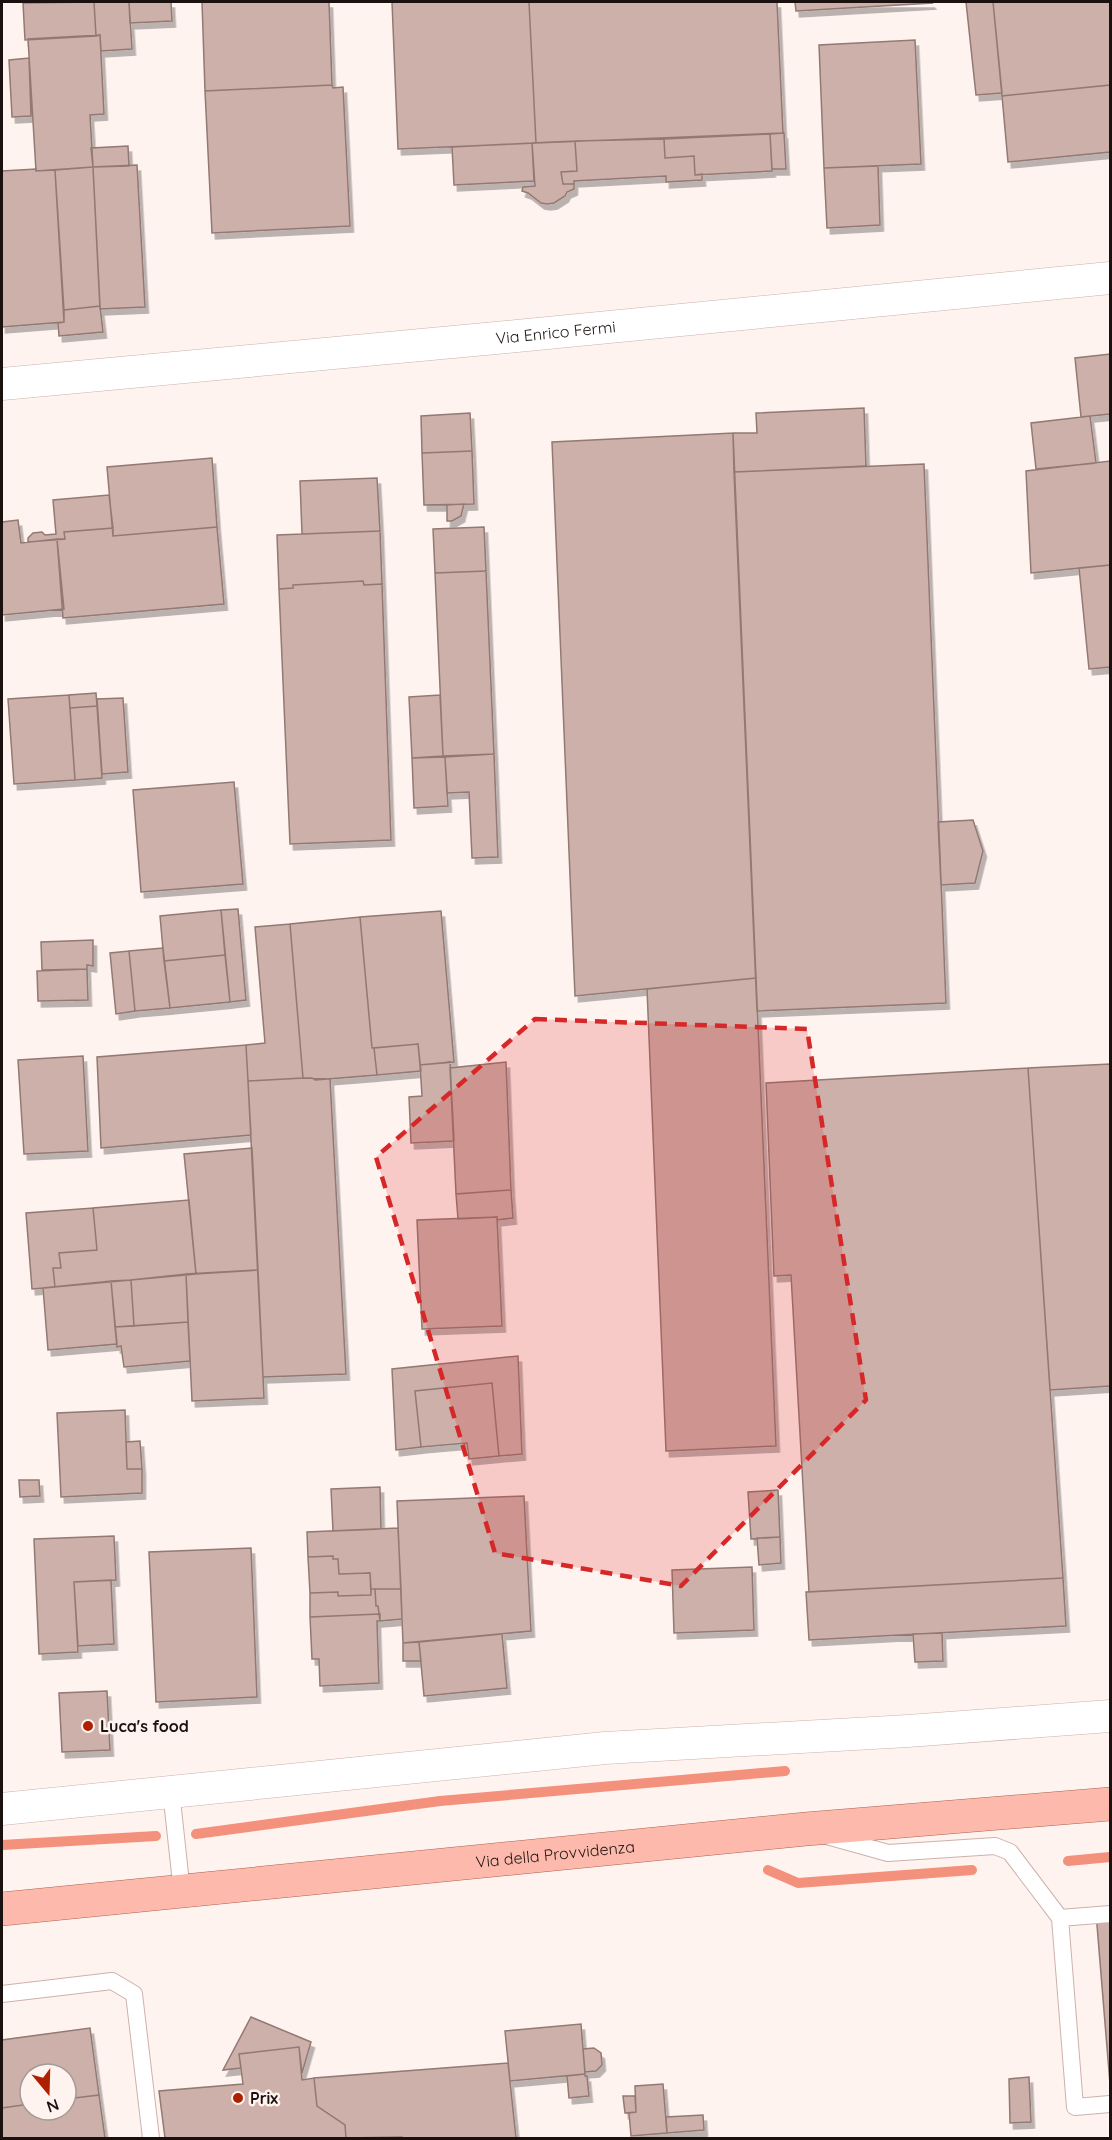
<svg xmlns="http://www.w3.org/2000/svg" width="1112" height="2140" font-family="Quicksand,sans-serif">
  <style>
    .lines { fill: none; stroke-linecap: round; stroke-linejoin: round }
    .stream { stroke: #f3917c; stroke-width: 10 }
    .building { fill: #ccb0a9; stroke: #937973; stroke-width: 1.5; filter: url(#shadow) }
    .lane-casing { stroke: #ceb1ab; stroke-width: 18 }
    .street-casing { stroke: #ceb1ab; stroke-width: 33 }
    .primary-casing { stroke: #ad6151; stroke-width: 34 }
    .lane { stroke: #fff; stroke-width: 16 }
    .street { stroke: #fff; stroke-width: 32 }
    .primary { stroke: #fdbaac; stroke-width: 33 }
    .marked { fill: #d62828; fill-opacity: 0.2; stroke: #d62828; stroke-width: 4.5; stroke-dasharray: 12 8; stroke-linejoin: round }
    .poi-dot { fill: #ae2100; stroke: #fff3f0; stroke-width: 2 }
    .labels { text-anchor: middle; dominant-baseline: central; stroke-width: 5; stroke-linejoin: round; paint-order: stroke }
    .street-label { font-size: 16px; fill: #1b120f; stroke: #fff3f0 }
    .poi-label { font-size: 16px; font-weight: bold; fill: #1b120f; stroke: #fff3f0; text-anchor: start }
  </style>
  <defs>
    <filter id="shadow"><feDropShadow dx="3.5" dy="6" stdDeviation="0" flood-color="#0004"/></filter>
  </defs>
  <rect width="100%" height="100%" fill="#fff3f0"/>
  <g class="lines">
    <!-- stream -->
    <path class="stream" d="M196 1834 440 1801 785 1771
      M2 1845 156 1836
      M1068 1861 1110 1857
      M768 1870 798 1883 972 1870"/>
  </g>
  <!-- building -->
  <path class="building" d="M94 2 96 36 25 40 23 3Z
    M94 2H129L132 49 101 51 100 35 96 36Z
    M129 2H171L172 21 130 23Z
    M202 2H329L332 85 205 91Z
    M392 2H529L536 143 398 149Z
    M529 2H777L783 133 536 143Z
    M795 2H931L932 3 796 11Z
    M966 2H993L1002 93 976 95Z
    M993 2H1110V85L1002 96Z
    M100 35 104 114 90 115 93 167 36 171 28 39Z
    M915 40 921 164 824 168 819 45Z
    M29 58 31 116 12 117 9 60Z
    M332 85 333 88 343 87 350 226 212 233 205 91Z
    M1110 85V152L1008 162 1002 96Z
    M784 133 786 169H772L770 134Z
    M770 134 772 171 695 175 694 156 665 158 664 139Z
    M664 139 665 158 694 156 695 175 702 174V180L666 182V176L574 181V184H563L561 172 577 171 575 141Z
    M575 141 577 171 561 172 563 184H574V189L567 192 565 196 554 203 547 204 541 203 528 193 522 191 523 187 535 186 532 143Z
    M532 143 534 181 454 185 452 147Z
    M128 146 129 166 93 167 91 148Z
    M137 165 145 307 100 309 93 167Z
    M878 166 880 225 827 228 824 168Z
    M93 167 100 306 64 310 55 170Z
    M36 169V171L55 170 64 322 2 327V171Z
    M100 306 103 332 59 336 58 323 64 322V310Z
    M1110 354V414L1081 417 1075 358Z
    M864 408 866 466 734 472 733 433H757L756 413Z
    M470 413 472 451 422 453 421 416Z
    M1090 416 1096 463 1036 469 1031 423Z
    M733 433 756 978 575 996 552 442Z
    M472 451 474 504 424 505 422 453Z
    M212 458 217 527 113 536 107 467Z
    M1110 461V565L1031 573 1026 471Z
    M924 464 946 1003 757 1011 734 472Z
    M377 478 380 531 302 534 300 481Z
    M109 495 113 528 64 532 65 539 28 542V538L33 533 42 532 45 535 56 534 53 500Z
    M464 504 461 516 452 521H447V505Z
    M18 520 21 543 57 539 64 609 2 615V522Z
    M217 527 224 604 63 618 57 539H65L64 532 113 528V536Z
    M484 527 486 571 435 573 433 529Z
    M380 531 382 584 364 585 363 581 293 585V588L279 589 277 535Z
    M1110 565V667L1089 669 1079 568Z
    M486 571 494 754 443 756 435 573Z
    M363 581 364 585 382 584 391 840 290 844 279 589 293 588V585Z
    M96 693 97 706 70 708 69 695Z
    M69 695 75 780 14 784 8 699Z
    M440 695 443 756 412 758 409 697Z
    M123 698 128 772 102 774 97 699Z
    M97 706 102 778 75 780 70 708Z
    M494 754 498 857 472 858 469 792 447 793 445 757Z
    M445 757 448 806 414 808 412 758Z
    M234 782 243 884 141 892 133 790Z
    M973 820 983 851 975 883 941 885 938 822Z
    M238 909 246 1000 230 1002 221 910Z
    M221 910 225 955 164 961 160 916Z
    M441 911 454 1062 420 1065 418 1044 372 1048 360 917Z
    M360 917 372 1048H374L377 1075 315 1080 312 1078H303L290 924Z
    M290 924 303 1078 248 1081 246 1045 265 1043 255 927Z
    M93 940V966L87 965V969L42 970 41 942Z
    M163 948 170 1008 135 1011 129 951Z
    M129 951 135 1011 116 1014 110 953Z
    M225 955 230 1002 170 1008 164 961Z
    M87 969 88 1000 38 1001 37 971Z
    M756 978 776 1446 666 1451 647 989Z
    M418 1044 421 1071 377 1075 374 1048Z
    M246 1045 251 1135 101 1148 97 1057Z
    M83 1056 88 1151 24 1154 18 1060Z
    M450 1062 454 1141 411 1143 409 1097 422 1096 420 1065Z
    M506 1062 511 1190 456 1194 450 1068Z
    M1110 1064V1386L1050 1390 1028 1068Z
    M1028 1068 1063 1578 809 1592 791 1275 774 1276 766 1083Z
    M303 1078 330 1079 346 1374 263 1377 248 1081Z
    M252 1148 258 1270 196 1274 184 1154Z
    M511 1190 513 1218 497 1220V1217L458 1219 456 1194Z
    M189 1200 196 1274 55 1287 53 1268H61L59 1253 97 1250 93 1208Z
    M93 1208 97 1250 59 1253 61 1268H53L55 1287 32 1289 26 1213Z
    M497 1217 502 1326 422 1329 417 1220Z
    M258 1270 264 1398 192 1401 186 1274Z
    M186 1274 188 1322 134 1326 131 1280Z
    M131 1280 134 1326 115 1327 111 1281Z
    M111 1281 117 1344 48 1350 43 1288Z
    M188 1322 190 1361 124 1367 121 1346 117 1347 115 1327Z
    M518 1356 522 1454 499 1456 492 1383 415 1391 421 1447 396 1450 392 1369Z
    M492 1383 499 1456 469 1459 467 1443 421 1447 415 1391Z
    M125 1410 127 1469H142V1493L61 1497 57 1413Z
    M140 1441 142 1469H127L126 1442Z
    M19 1480H39L40 1496 20 1497Z
    M380 1487 381 1529 333 1531 331 1489Z
    M778 1490 780 1537 751 1539 748 1492Z
    M524 1496 531 1631 403 1643 397 1501Z
    M398 1528 401 1589H371L370 1573 339 1574 338 1559H333V1556L308 1557 307 1532Z
    M114 1536 116 1580 74 1582 78 1652 39 1654 34 1539Z
    M780 1537 781 1563 759 1565 757 1538Z
    M251 1548 257 1697 156 1702 149 1552Z
    M333 1556V1559H338L339 1574 370 1573 371 1595 338 1596V1592L310 1593 308 1557Z
    M752 1567 754 1630 674 1633 672 1570Z
    M1063 1578 1066 1626 809 1640 806 1592Z
    M111 1580 114 1644 78 1646 74 1582Z
    M371 1589H375L376 1606H378L379 1614 310 1617V1593L338 1592V1596L371 1595Z
    M375 1589H401L402 1619 380 1621 378 1606H376Z
    M380 1614V1621H377L379 1683 320 1686 319 1659H312L310 1617Z
    M942 1633 943 1661 915 1662 913 1634Z
    M502 1634 507 1688 424 1696 419 1642Z
    M419 1642 421 1661H403V1643Z
    M107 1691 110 1750 62 1752 59 1693Z
    M1110 1911V2084L1096 1913Z
    M251 2017 311 2042 302 2073 299 2047 239 2054 241 2068 223 2070Z
    M581 2024 585 2074 510 2081 505 2031Z
    M90 2028 99 2095 66 2099V2074H30V2104L2 2108V2040Z
    M299 2047 302 2080 314 2078 317 2106 345 2125 346 2138H165L159 2091 243 2084 239 2054Z
    M594 2048 601 2053 602 2065 596 2071 585 2072 583 2049Z
    M508 2063 516 2138H402V2137L346 2138 345 2125 317 2106 314 2078Z
    M585 2074V2076H587L589 2096 569 2098 567 2076Z
    M1029 2077 1031 2122 1010 2123 1009 2079Z
    M663 2084 667 2133 631 2136 629 2113 636 2112 635 2086Z
    M99 2095 105 2138H2V2108L30 2104V2110H66V2099Z
    M623 2096H635L636 2112 625 2113Z
    M703 2115 704 2130 667 2133 666 2117Z"/>
  <g class="lines">
    <defs>
      <path id="lane" d="M171 1791 182 1892
        M827 1836 888 1853 995 1846 1010 1852 1060 1918 1110 1914
        M1060 1918 1075 2107 1110 2104
        M2 1994 112 1981 134 1994 151 2138"/>
      <g id="street">
        <path id="s1" d="M2 384 496 338 1110 278"/>
        <path d="M2 1809 605 1748 908 1731 1110 1716"/>
      </g>
      <g id="primary">
        <path id="s2" d="M2 1909 806 1829 1110 1804"/>
      </g>
    </defs>
    <!-- lane casing -->
    <use href="#lane" class="lane-casing"/>
    <!-- street casing -->
    <use href="#street" class="street-casing"/>
    <!-- primary casing -->
    <use href="#primary" class="primary-casing"/>
    <!-- lane -->
    <use href="#lane" class="lane"/>
    <!-- street -->
    <use href="#street" class="street"/>
    <!-- primary -->
    <use href="#primary" class="primary"/>
  </g>
  <!-- marked area -->
  <path class="marked" d="M535 1019 807 1029 866 1400 681 1586 495 1553 376 1157Z"/>
  <!-- markers -->
  <g class="poi-dot">
    <circle cx="88" cy="1726" r="6"/>
    <circle cx="238" cy="2098" r="6"/>
  </g>
  <g class="labels">
    <!-- street labels -->
    <g class="street-label">
      <text stroke="none"><textPath href="#s1" startOffset="556">Via Enrico Fermi</textPath></text>
      <text stroke="none"><textPath href="#s2" startOffset="556">Via della Provvidenza</textPath></text>
    </g>
    <!-- poi labels -->
    <g class="poi-label">
      <text x="100" y="1726">Luca's food</text>
      <text x="250" y="2098">Prix</text>
    </g>
  </g>
  <!-- border -->
  <rect width="1112" height="2140" fill="none" stroke="#1b120f" stroke-width="6"/>
  <!-- north arrow -->
  <g transform="translate(48 2092) rotate(161)"><circle r="28" fill="#fff3f0" stroke="#a49996" stroke-width="1.5"/>
  <path d="M0-4.5L10 22L0 15L-10 22Z" fill="#ae2100"/>
  <text y="-9" font-size="16" font-weight="bold" text-anchor="middle" fill="#1b120f">N</text>
  </g>
</svg>
